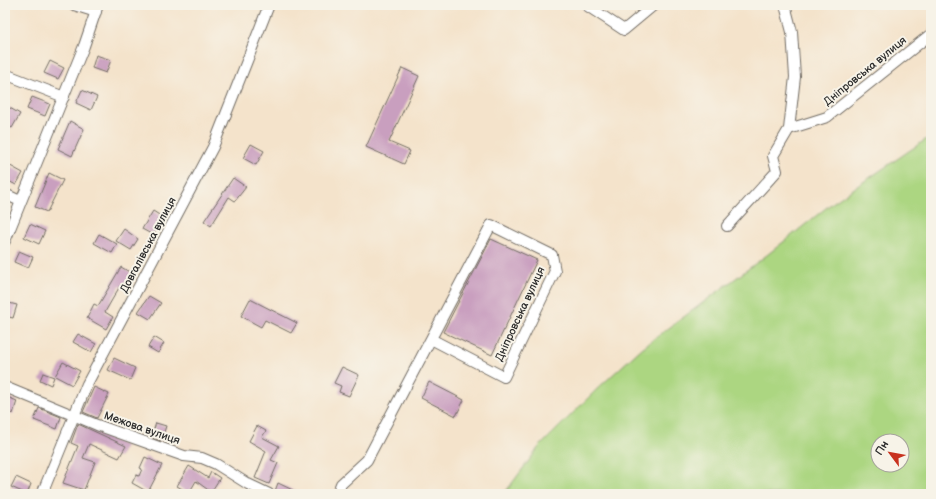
<svg xmlns="http://www.w3.org/2000/svg" width="936" height="499" font-family="'Balsamiq Sans',sans-serif">
  <style>
    .green { fill: #acd681; stroke: #6c8056; fill-rule: evenodd }
    .building { fill: #c99fbf }
    .lines { fill: none; stroke-linecap: round; stroke-linejoin: round }
    .minor-casing { stroke: #716b63; stroke-width: 12 }
    .minor { stroke: #fff; stroke-width: 10 }
    .labels { text-anchor: middle; dominant-baseline: central; stroke-width: 4; stroke-linejoin: round; paint-order: stroke }
    .street-label { font-size: 11px; fill: #2b2b2b; stroke: #f7f3e8 }
  </style>
  <rect width="100%" height="100%" fill="#f7f3e8"/>
  <filter id="ink" filterUnits="userSpaceOnUse"><feTurbulence type="fractalNoise" baseFrequency=".025" numOctaves="2"/><feDisplacementMap in="SourceGraphic" scale="8" xChannelSelector="R" yChannelSelector="G"/><feConvolveMatrix kernelMatrix="1 2 1 2 8 2 1 2 1" color-interpolation-filters="sRGB"/></filter>
  <filter id="wash" filterUnits="userSpaceOnUse"><feTurbulence type="fractalNoise" baseFrequency=".012" numOctaves="4" result="noise"/><feDisplacementMap in="SourceGraphic" scale="16" xChannelSelector="R" yChannelSelector="G"/><feGaussianBlur stdDeviation="0.9" result="paint"/><feColorMatrix in="noise" values="0 0 0 0 0 0 0 0 0 0 0 0 0 0 0 0 0 1.4 0 .05"/><feComposite in="paint" operator="in"/></filter>
  <g filter="url(#wash)">
    <rect width="100%" height="100%" fill="#f4e3cb"/>
    <!-- green -->
    <path class="green" d="M931 136V494H504L539 447 596 390 642 348 767 255 831 204ZM878 441H902V465H878Z"/>
    <g id="blocks">
      <!-- building -->
      <path class="building" d="M96 55 111 60 106 73 92 68Z
        M50 61 64 68 58 79 44 73Z
        M402 68 419 76 389 142 410 151 404 164 366 147Z
        M82 90 97 97 91 110 76 103Z
        M32 97 50 104 45 116 27 109Z
        M5 105 20 114 12 128 5 124Z
        M70 121 84 129 72 156 58 149Z
        M251 144 264 151 256 165 243 158Z
        M5 163 23 173 16 185 5 179Z
        M49 173 63 180 47 212 35 207Z
        M233 178 246 187 235 201 229 197 211 226 204 221Z
        M153 211 164 218 153 235 142 229Z
        M30 224 45 231 39 244 24 237Z
        M124 229 138 239 131 250 116 241Z
        M99 234 117 244 112 253 94 243Z
        M491 239 537 260 492 355 443 332Z
        M19 251 33 257 28 268 14 262Z
        M121 267 133 274 124 289 120 286 105 312 113 317 106 329 87 318 94 304 98 306Z
        M149 296 161 303 150 319 138 312Z
        M250 299 297 323 291 333 265 320 261 327 241 316Z
        M5 302 17 305 13 318 5 316Z
        M78 334 96 344 91 352 73 342Z
        M154 337 164 343 158 353 148 347Z
        M114 358 135 368 130 380 108 370Z
        M63 362 80 371 72 385 55 376Z
        M342 367 359 375 349 396 339 392 341 386 334 383Z
        M43 373 54 377 51 385 40 380Z
        M429 382 464 400 456 416 421 398Z
        M94 387 109 394 97 418 83 412Z
        M5 396 17 401 13 414 5 411Z
        M39 408 61 417 57 429 34 420Z
        M156 423 166 426 161 441 151 437Z
        M78 424 126 446 119 458 89 444 83 458 95 462 84 490 63 483 78 446 71 443Z
        M257 426 266 431 262 437 279 446 271 460 278 463 269 484 255 478 266 451 249 441Z
        M145 457 162 465 148 492 132 483 136 475 139 476 142 469 140 468Z
        M189 466 208 478 211 472 220 478 211 492 196 481 189 493 177 486Z
        M16 477 31 484 27 494 11 487Z
        M278 483 301 494H275V491Z"/>
    </g>
  </g>
  <g filter="url(#ink)">
    <use href="#blocks" fill-opacity="0" stroke="#716b63" stroke-width="1"/>
    <g class="lines">
      <defs>
        <path id="minor" d="M74 5 96 12
          M586 5 624 30 654 5
          M785 5 792 32 795 77 789 129
          M5 74 64 97
          M5 194 20 201
          M727 226 777 171 773 156 789 129 827 117 931 34
          M5 241 84 46 98 5
          M5 387 97 425 184 456 202 458 216 464 248 484 269 494
          M42 494 87 384 213 147 269 5
          M337 494 341 484 367 460 491 225 552 255 555 271 504 377 431 339"/>
      </defs>
      <!-- minor casing -->
      <use href="#minor" class="minor-casing"/>
      <!-- minor -->
      <use href="#minor" class="minor"/>
    </g>
  </g>
  <g class="labels">
    <!-- street labels -->
    <g class="street-label">
      <text transform="translate(865 71) rotate(-39)">Дніпровська вулиця</text>
      <text transform="translate(148 245) rotate(-62)">Довгалівська вулиця</text>
      <text transform="translate(520 314) rotate(-65)">Дніпровська вулиця</text>
      <text transform="translate(142 428) rotate(19)">Межова вулиця</text>
    </g>
  </g>
  <!-- margin -->
  <rect width="936" height="499" fill="none" stroke="#f7f3e8" stroke-width="20"/>
  <!-- north arrow -->
  <g transform="translate(890 453) rotate(302)"><circle r="19" fill="#f7f3e8" stroke="#a5a39c"/>
  <path d="M0-3L7 15L0 10L-7 15Z" fill="#c8321e"/>
  <text y="-6" font-size="11" font-weight="bold" text-anchor="middle" fill="#2b2b2b">Пн</text>
  </g>
</svg>
